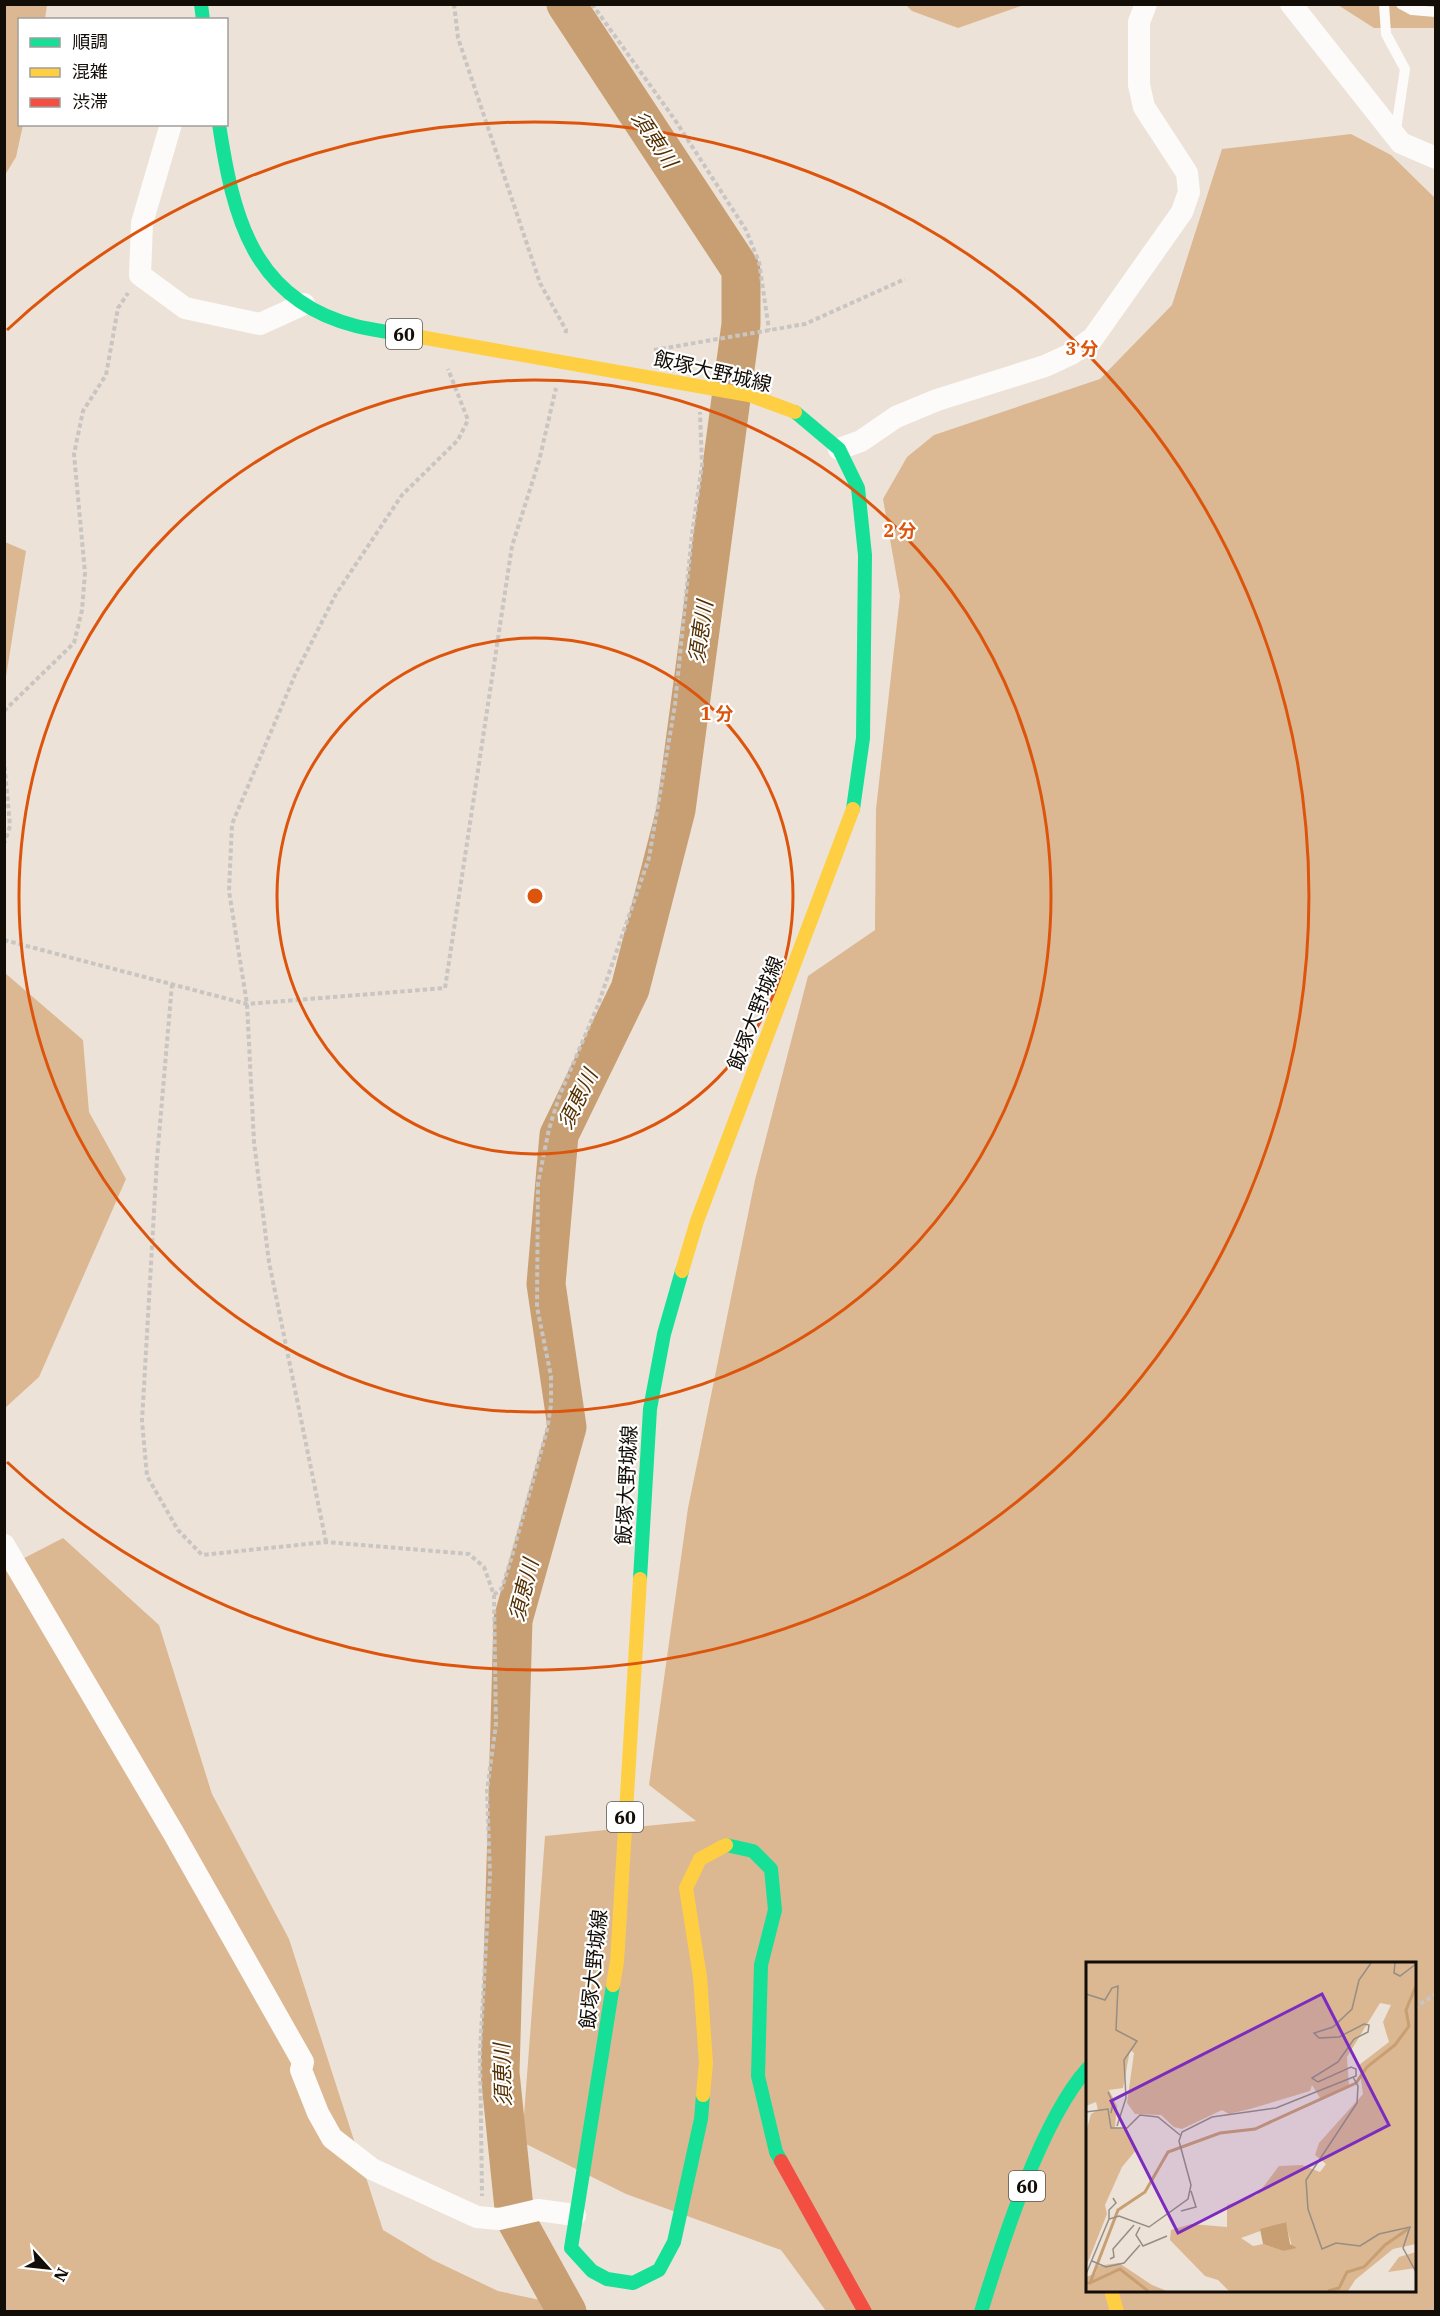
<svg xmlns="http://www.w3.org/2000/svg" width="1440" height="2316" font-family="'IBM Plex Serif','Noto Sans JP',serif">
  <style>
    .forest { fill: #dbb892; fill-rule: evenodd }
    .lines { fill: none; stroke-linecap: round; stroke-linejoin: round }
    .river { stroke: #c89f72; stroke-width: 39 }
    .path { stroke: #c8c5c2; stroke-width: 4; stroke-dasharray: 4.5 3; stroke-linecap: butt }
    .lane { stroke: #fcfbf9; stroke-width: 10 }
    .street { stroke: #fcfbf9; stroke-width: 22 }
    .fast { stroke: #16e098; stroke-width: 14 }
    .slow { stroke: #ffcf43; stroke-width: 14 }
    .jam { stroke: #f24e42; stroke-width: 14 }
    .ring { fill: none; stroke: #dd550c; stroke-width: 3 }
    .labels { text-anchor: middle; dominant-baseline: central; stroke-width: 4.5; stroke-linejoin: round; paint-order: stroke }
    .shield { fill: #fff; stroke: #5a5651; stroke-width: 1.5 }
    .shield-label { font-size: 18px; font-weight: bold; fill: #130d07 }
    .street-label { font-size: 20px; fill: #130d07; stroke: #fff }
    .water-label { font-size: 21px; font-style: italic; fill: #543000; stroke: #fff }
    .inset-river { fill: none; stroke: #c89f72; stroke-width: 3 }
    .inset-road { fill: none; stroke: #968d84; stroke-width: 1.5 }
    .view { fill: #7b2cbf; fill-opacity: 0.15; stroke: #7b2cbf; stroke-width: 3 }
    .inset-edge { fill: none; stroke: #130d07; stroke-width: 3 }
    .centre { fill: #dd550c; stroke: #fff; stroke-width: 3 }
    .ring-label { font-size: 18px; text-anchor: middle; font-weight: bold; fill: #dd550c; stroke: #fff; stroke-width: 4.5; stroke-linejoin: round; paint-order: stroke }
  </style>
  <rect width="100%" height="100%" fill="#ede2d7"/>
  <!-- forest -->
  <path class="forest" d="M5 4 47 5 45 19 20 20V124L23 125 16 157 5 175Z
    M906 5H1024L958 28 912 11Z
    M1338 5H1435V28H1374Z
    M1351 134 1391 155 1436 199 1435 2311H826L781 2250 626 2194 522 2142 545 1836 696 1821 649 1785 688 1508 755 1180 808 976 875 930 876 809 900 596 883 499 907 457 934 435 1100 379 1172 305 1222 149ZM1088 1964H1414V2290H1088Z
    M5 542 26 551 5 683Z
    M5 973 83 1040 89 1112 126 1179 39 1377 5 1408Z
    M63 1538 159 1625 212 1794 289 1939 383 2230 433 2260 498 2291 592 2311 5 2312V1568Z"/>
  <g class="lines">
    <!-- river -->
    <path class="river" d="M566 4 741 270V324L676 810 630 989 559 1135 546 1284 567 1427 513 1620 500 2073 515 2218 567 2312"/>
    <!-- path -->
    <path class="path" d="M454 4 458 38 540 283 566 330 565 336
      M592 4 675 120 746 230 759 262 769 330
      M654 350 805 324 905 279
      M4 711 74 643 82 610 85 573 74 454 83 411 106 375 118 308 128 293
      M4 759 10 826 4 844
      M4 940 247 1004 445 988 512 546 539 461 556 388
      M172 984 157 1159 142 1421 147 1476 178 1530 202 1555 326 1542 469 1554 484 1567 494 1595 496 1724 487 1790 490 1874 480 2051 482 2196
      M326 1542 269 1262 254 1142 247 1004 229 891 232 824 295 675 336 594 402 495 458 440 468 420 448 369
      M494 1595 502 1588 512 1556 547 1430 551 1405V1376L537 1307 538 1183 549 1129 559 1097 598 1005 649 858 675 705 692 534 702 465 700 412
      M1414 2008 1436 1994"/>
    <!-- lane -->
    <path class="lane" d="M1384 4 1386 34 1405 69 1395 136
      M1401 4 1412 10 1436 12"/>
    <!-- street -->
    <path class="street" d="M1291 4 1401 143 1436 158
      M171 124 142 223 140 275 185 308 260 324 304 304
      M839 449 861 441 896 417 937 400 1045 366 1071 354 1093 338 1182 212 1189 192 1187 173 1144 107 1139 85V22L1146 4
      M4 1545 174 1834 303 2062 301 2070 318 2113 332 2138 372 2169 477 2217 499 2219 538 2210 575 2215"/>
    <!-- fast -->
    <path class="fast" d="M201 4 203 20
      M219 124C233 217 253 300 356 326 377 331 399 334 420 337
      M795 412 839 449 858 488 865 555 863 738 853 809
      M640 1579 650 1409 664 1334 682 1271
      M726 1845 753 1851 771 1869 775 1910 761 1965 758 2076 776 2152 781 2161
      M613 1985 571 2248 592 2271 607 2279 633 2283 659 2270 674 2242 701 2119 703 2095
      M981 2312C1002 2243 1041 2120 1088 2068"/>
    <!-- slow -->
    <path class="slow" d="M420 337 749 395 795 412
      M682 1271 697 1221 853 809
      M613 1985 617 1962 640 1579
      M703 2095 706 2063 700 1977 686 1888 700 1859 726 1845
      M1111 2290 1117 2312"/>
    <!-- jam -->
    <path class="jam" d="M781 2161 865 2312"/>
  </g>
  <!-- distance rings -->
  <g class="ring">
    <circle cx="535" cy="896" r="258"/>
    <circle cx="535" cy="896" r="516"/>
    <path d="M7 330A774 774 0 1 1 7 1462"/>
  </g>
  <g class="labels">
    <!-- shield labels -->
    <g class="shield">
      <rect x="386" y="319" width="36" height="30" rx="4.5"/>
      <rect x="607" y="1802" width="36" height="30" rx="4.5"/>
      <rect x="1009" y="2171" width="36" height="30" rx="4.5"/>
    </g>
    <g class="shield-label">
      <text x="404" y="334">60</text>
      <text x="625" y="1817">60</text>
      <text x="1027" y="2186">60</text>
    </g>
    <!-- street labels -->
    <g class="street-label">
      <text transform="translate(713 371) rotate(13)">飯塚大野城線</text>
      <text transform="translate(755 1013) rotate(-69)">飯塚大野城線</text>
      <text transform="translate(626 1485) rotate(-87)">飯塚大野城線</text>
      <text transform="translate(593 1969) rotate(-84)">飯塚大野城線</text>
    </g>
    <!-- water labels -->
    <g class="water-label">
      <text transform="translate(655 139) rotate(56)">須恵川</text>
      <text transform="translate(700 632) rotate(-82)">須恵川</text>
      <text transform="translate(577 1099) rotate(-64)">須恵川</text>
      <text transform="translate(523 1590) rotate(-76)">須恵川</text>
      <text transform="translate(502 2075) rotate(-92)">須恵川</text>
    </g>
  </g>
  <!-- overview -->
  <g transform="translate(1086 1962)">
    <rect width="330" height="330" fill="#ede2d7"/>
    <path d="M0 1H330V282L307 287 269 318 262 329H143L132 318 119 314 84 278 85 268 105 262 141 265V243L171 233 193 204 216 203 234 210 240 202 229 193 233 181 277 132 273 103 303 80 297 60 305 43 294 41 261 95 263 124 234 136 226 123 224 129 164 147 143 152 136 148 96 167 88 165 75 153 49 152 41 141 48 91 44 88 37 126 23 128 31 144 29 165 40 168 51 187 36 205 19 243 21 252 0 305V170L5 152 12 148 10 140 0 144ZM199 260 206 284 197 289 177 282 167 284 155 276ZM330 290V306L302 310 313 295ZM33 301 66 323 81 329H0V315L10 311 11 304Z" fill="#dbb892" fill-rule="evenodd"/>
    <path d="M200 260 204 282 211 286 197 289 177 282 174 267Z" fill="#c89f72"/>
    <path class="inset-river" d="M0 321H4L32 248 59 230 82 190 134 171 169 167 270 121 281 105 309 83 323 64 320 48 330 24M4 321 34 307 62 329M242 329 253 326 261 310 278 305 299 283 322 267"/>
    <path class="inset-road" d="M309 1 308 11 314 14 330 2M0 32 19 38 26 26 32 24 30 68 51 79 38 98 40 136 31 164M267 115 272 124 271 141 220 218 222 247 236 287 250 281 274 284 293 272 324 265 317 286 330 310M22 130 27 141 25 151M0 150 22 147 25 166H41L54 153 72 155 94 173M95 249 110 245 105 229M23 257V248L30 241 27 236M54 265 50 273 57 284 81 274M24 297 28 295 27 287 48 263M6 299 20 305 38 301 54 283M0 312 23 257 33 254 63 265 102 237 105 223 93 179 96 170 126 155 190 146 270 114V107L265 105 232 120 226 116 252 100 268 77 282 70 283 63 278 62 253 75 233 76 228 71 247 65 266 47 273 18 285 1"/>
    <path class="view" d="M236 32 303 163 92 271 25 139Z"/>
    <rect width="330" height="330" class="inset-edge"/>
  </g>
  <circle cx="535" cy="896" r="9" class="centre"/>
  <g class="ring-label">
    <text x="1082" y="355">3 分</text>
    <text x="900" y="537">2 分</text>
    <text x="717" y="720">1 分</text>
  </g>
  <!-- border -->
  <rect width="1440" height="2316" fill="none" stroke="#130d07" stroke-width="12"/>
  <!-- legend -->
  <rect x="18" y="18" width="210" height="108" fill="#ffffff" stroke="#a19e9c" stroke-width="1.5"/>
  <rect x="30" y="38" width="30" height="9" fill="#16e098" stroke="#a19e9c" stroke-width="1.5"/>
  <text x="72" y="48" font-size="18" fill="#130d07">順調</text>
  <rect x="30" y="68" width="30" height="9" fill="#ffcf43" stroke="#a19e9c" stroke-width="1.5"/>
  <text x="72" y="78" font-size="18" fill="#130d07">混雑</text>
  <rect x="30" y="98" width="30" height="9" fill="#f24e42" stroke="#a19e9c" stroke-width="1.5"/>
  <text x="72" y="108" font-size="18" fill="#130d07">渋滞</text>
  <!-- north arrow -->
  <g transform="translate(48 2268) rotate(117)" stroke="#ffffff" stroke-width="4.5" paint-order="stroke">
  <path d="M0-4.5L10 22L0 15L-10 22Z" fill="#130d07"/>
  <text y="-9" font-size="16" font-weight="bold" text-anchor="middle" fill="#130d07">N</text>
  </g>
</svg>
